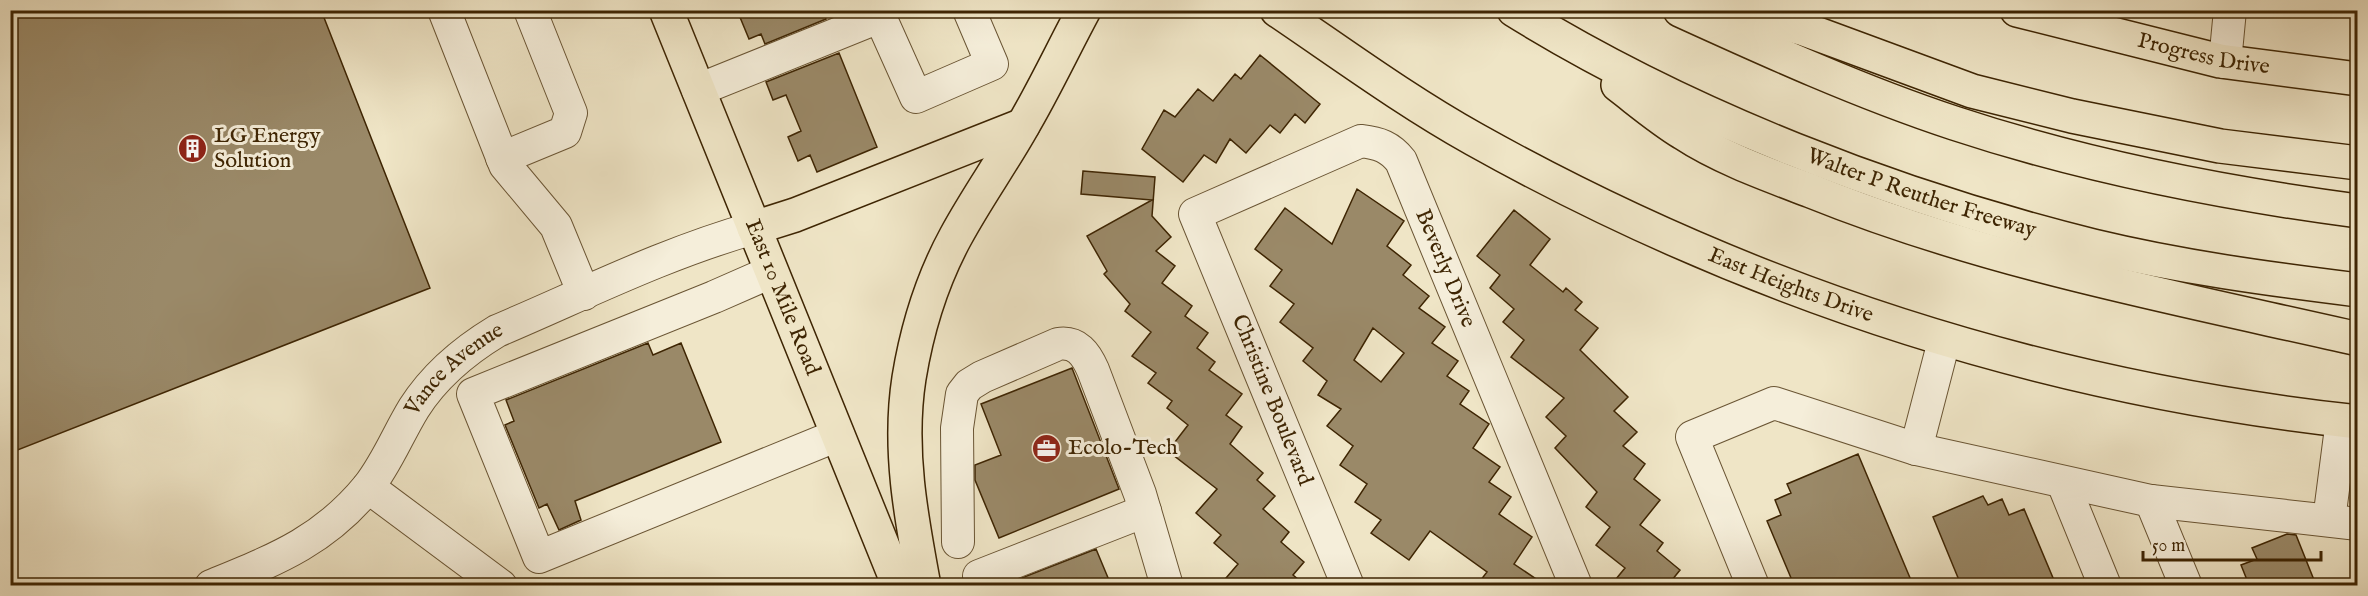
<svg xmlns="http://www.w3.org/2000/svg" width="2368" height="596" font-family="'IM FELL English',serif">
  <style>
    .building { fill: #9a8968; stroke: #3e2503; stroke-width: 1.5; fill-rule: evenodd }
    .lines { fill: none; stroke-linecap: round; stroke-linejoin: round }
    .minor-casing { stroke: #6a5534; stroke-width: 34 }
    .major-casing { stroke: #3e2503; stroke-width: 36 }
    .highway-casing { stroke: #3e2503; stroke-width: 36 }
    .minor { stroke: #f5eeda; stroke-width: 32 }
    .major { stroke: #efe5c6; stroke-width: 33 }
    .highway { stroke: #efe5c6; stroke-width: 33 }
    .labels { text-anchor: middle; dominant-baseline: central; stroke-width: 6; stroke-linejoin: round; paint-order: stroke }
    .street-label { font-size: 22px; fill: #3e2503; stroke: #f5eeda }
    .poi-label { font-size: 22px; fill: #3e2503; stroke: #f5eeda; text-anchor: start }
  </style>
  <rect width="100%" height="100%" fill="#efe5c6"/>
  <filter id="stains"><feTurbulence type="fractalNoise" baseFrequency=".00333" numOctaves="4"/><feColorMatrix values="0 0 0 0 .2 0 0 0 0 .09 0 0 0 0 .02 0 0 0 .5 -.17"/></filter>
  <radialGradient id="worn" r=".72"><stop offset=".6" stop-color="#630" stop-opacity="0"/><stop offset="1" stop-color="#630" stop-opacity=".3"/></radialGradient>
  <!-- building -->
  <path class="building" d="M10 10H321L430 288 10 453Z
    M737 10H822L826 19 765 44 761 34 749 39Z
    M839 53 877 147 817 172 810 155 798 161 788 137 801 131 786 95 773 100 766 82Z
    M1260 55 1320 104 1305 123 1295 114 1280 133 1270 125 1246 153 1230 139 1216 163 1204 155 1183 182 1142 149 1164 110 1175 117 1198 89 1213 101 1235 74 1241 79Z
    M1083 171 1155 177 1152 216 1171 237 1156 251 1175 266 1162 283 1192 306 1185 316 1208 333 1197 348 1215 362 1209 370 1242 394 1226 415 1242 427 1230 444 1263 473 1257 480 1275 496 1263 509 1289 532 1281 542 1304 562 1293 575 1305 585H1220L1238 564 1214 543 1221 535 1196 513 1217 489 1168 451 1188 425 1167 408 1172 401 1148 383 1156 373 1132 356 1151 332 1125 311 1130 304 1104 274 1107 271 1087 236 1152 200 1081 194Z
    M1357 189 1404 221 1387 246 1411 265 1403 275 1429 296 1419 308 1445 327 1432 343 1458 361 1447 376 1469 391 1460 404 1489 424 1473 448 1500 467 1489 482 1511 497 1499 514 1532 537 1514 564 1545 585H1477L1487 572 1430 531 1409 560 1371 533 1381 520 1355 502 1367 484 1340 465 1353 446 1327 426 1341 409 1318 395 1327 381 1303 361 1313 348 1280 322 1294 304 1270 286 1282 270 1255 249 1285 208 1332 244ZM1373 328 1404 353 1381 382 1354 360Z
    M1514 210 1550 239 1530 265 1563 292 1566 288 1582 302 1575 310 1598 328 1580 350 1628 397 1614 411 1637 432 1623 446 1645 464 1634 479 1660 500 1640 525 1663 543 1657 551 1680 570 1668 585H1611L1625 568 1596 545 1610 527 1586 507 1597 492 1555 448 1566 436 1546 417 1564 398 1511 357 1524 340 1503 322 1514 309 1490 288 1500 275 1477 256Z
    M648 343 653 355 681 343 721 442 575 501 581 520 559 530 547 504 539 508 505 425 514 421 506 400Z
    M1072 368 1119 489 999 538 975 480V465L1001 455 981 404Z
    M1858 454 1913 585H1794L1767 521 1781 515 1775 500 1791 493 1787 484Z
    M1983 496 1988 505 2002 499 2009 515 2024 509 2056 585H1961L1933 517Z
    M2287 534 2296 535 2316 585H2249L2241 565 2257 559 2252 548Z
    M1096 549 1111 585H1004Z"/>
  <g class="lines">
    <defs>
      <g id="minor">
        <path d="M444 10 505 165 556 226 584 294"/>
        <path d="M877 10 916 97 992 64 969 10"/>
        <path d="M2225 62 2230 10"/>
        <path d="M698 90 879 17"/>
        <path d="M502 158 565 132 571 113 530 10"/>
        <path d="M771 272 714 297 473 394 539 557 838 435"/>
        <path d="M1916 449 1944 341"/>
        <path d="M2063 483 2105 586"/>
        <path d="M368 487 501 586"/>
        <path d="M2151 501 2186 586"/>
        <path d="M2329 520 2342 420"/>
        <path d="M958 542 957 428 962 394 969 385 982 377 1058 344C1077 341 1086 354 1093 370L1140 494 1167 586"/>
        <path d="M979 576 1145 511"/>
        <path id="s1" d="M211 586C274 560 323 542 368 487 387 463 398 434 414 408 435 375 464 351 497 331 582 295 665 253 754 228"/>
        <path id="s2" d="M1348 586 1195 214 1361 141C1379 143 1390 147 1401 161L1576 586"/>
        <path d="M1753 586 1692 437 1774 403 1916 449 2151 501 2358 524"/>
      </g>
      <g id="major">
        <path id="s3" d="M666 10 899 586"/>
        <path id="s4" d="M1277 10C1342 54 1406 101 1474 139 1749 293 2044 388 2358 422"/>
        <path id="s5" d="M2017 10 2220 61 2358 79"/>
        <path d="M754 228 795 215 1023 125"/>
        <path d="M924 586C911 517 898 448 909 378 917 329 932 280 956 236 976 199 1001 164 1022 127 1044 90 1063 49 1084 10"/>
      </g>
      <g id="highway">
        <path id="s6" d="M1514 10C1687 117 1896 197 2093 246 2180 267 2269 279 2358 290"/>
        <path d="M1680 10C1770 51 1860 92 1954 123 2084 166 2221 193 2358 211"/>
        <path d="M1738 10 1804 29 1972 91 2072 116 2220 146 2358 163"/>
        <path d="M1618 85C1639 101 1660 119 1683 133 1721 158 1769 175 1811 191 1987 262 2173 297 2358 339"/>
      </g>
    </defs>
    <!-- minor casing -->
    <use href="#minor" class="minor-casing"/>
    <!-- major casing -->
    <use href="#major" class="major-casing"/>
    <!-- highway casing -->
    <use href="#highway" class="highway-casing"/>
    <!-- minor -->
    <use href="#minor" class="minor"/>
    <!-- major -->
    <use href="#major" class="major"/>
    <!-- highway -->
    <use href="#highway" class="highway"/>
  </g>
  <!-- icons -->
  <defs>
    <symbol id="building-disc" viewBox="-11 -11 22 22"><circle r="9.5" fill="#8f2418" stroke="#f5eeda"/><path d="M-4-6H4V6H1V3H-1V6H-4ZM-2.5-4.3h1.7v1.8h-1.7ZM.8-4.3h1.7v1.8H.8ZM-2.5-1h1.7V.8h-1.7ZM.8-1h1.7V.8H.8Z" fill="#fff"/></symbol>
    <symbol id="office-disc" viewBox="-11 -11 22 22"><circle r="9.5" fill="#8f2418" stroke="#f5eeda"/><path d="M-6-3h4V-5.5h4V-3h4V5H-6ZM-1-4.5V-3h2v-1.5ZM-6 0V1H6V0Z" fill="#fff"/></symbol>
  </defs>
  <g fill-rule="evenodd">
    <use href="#building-disc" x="176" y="132" width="33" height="33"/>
    <use href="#office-disc" x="1030" y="432" width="33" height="33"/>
  </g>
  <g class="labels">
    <!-- street labels -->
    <g class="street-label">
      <text stroke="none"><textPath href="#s5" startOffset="192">Progress Drive</textPath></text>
      <text stroke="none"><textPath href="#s6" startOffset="448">Walter P Reuther Freeway</textPath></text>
      <text stroke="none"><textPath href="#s2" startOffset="746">Beverly Drive</textPath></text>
      <text stroke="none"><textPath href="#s4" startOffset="585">East Heights Drive</textPath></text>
      <text stroke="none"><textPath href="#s3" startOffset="310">East 10 Mile Road</textPath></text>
      <text stroke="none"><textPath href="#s1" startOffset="336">Vance Avenue</textPath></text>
      <text transform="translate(1272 400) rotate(68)">Christine Boulevard</text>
    </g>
    <!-- poi labels -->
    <g class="poi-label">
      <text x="214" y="136">LG Energy<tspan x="214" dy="25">Solution</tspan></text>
      <text x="1068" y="448">Ecolo-Tech</text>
    </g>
  </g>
  <!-- margin -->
  <rect width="2368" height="596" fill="none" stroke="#efe5c6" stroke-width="36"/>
  <rect x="12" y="12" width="2344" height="572" fill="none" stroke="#3e2503" stroke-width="3"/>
  <rect x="18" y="18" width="2332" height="560" fill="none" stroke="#3e2503" stroke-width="1.5"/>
  <!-- scale -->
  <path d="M2143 551v9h178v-9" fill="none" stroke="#3e2503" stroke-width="3"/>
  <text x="2152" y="551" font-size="18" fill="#3e2503" stroke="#f5eeda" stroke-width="4.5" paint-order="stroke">50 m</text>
  <rect width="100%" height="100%" filter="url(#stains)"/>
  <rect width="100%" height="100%" fill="url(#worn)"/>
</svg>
